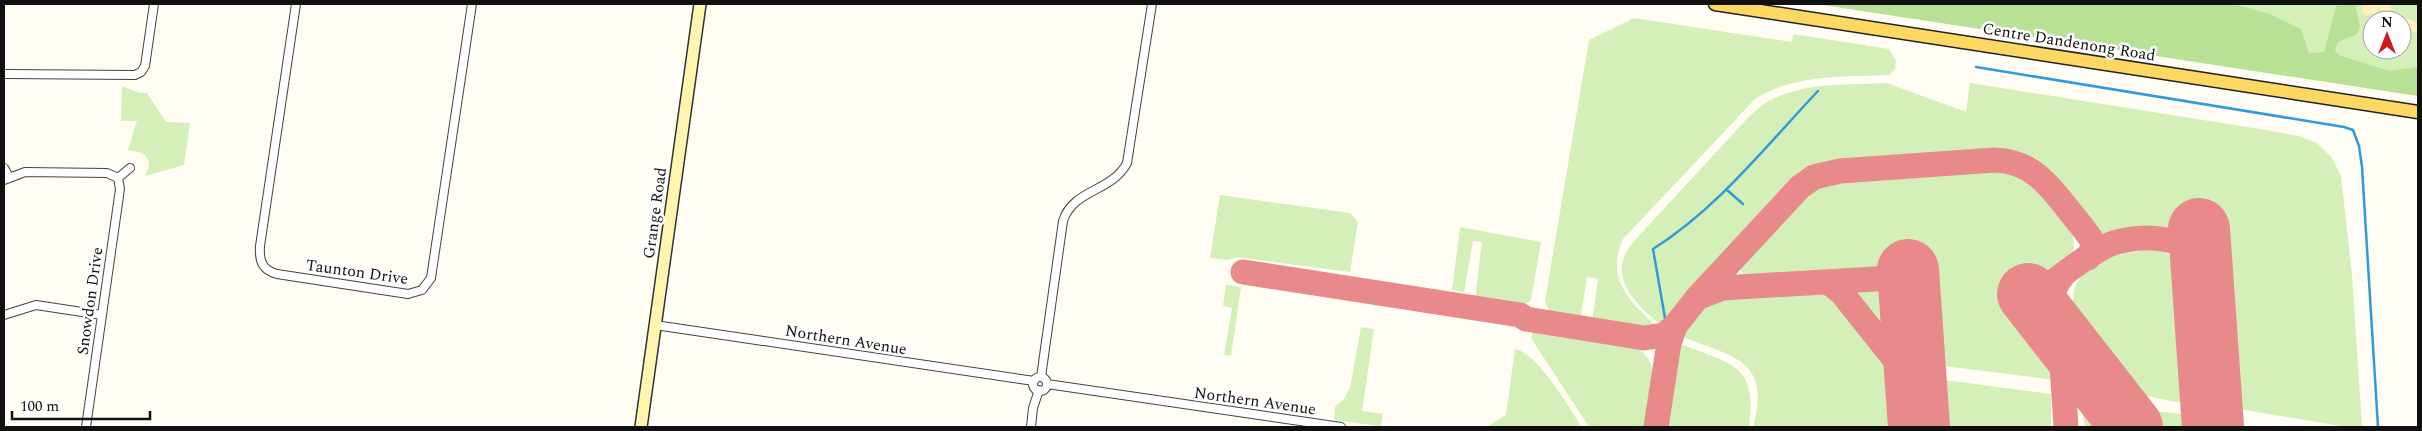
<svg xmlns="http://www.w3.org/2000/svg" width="2422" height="431" font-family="Spectral,serif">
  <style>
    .green { fill: #d5efb8; fill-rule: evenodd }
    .forest { fill: #b8e196 }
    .sand { fill: #fff0bc }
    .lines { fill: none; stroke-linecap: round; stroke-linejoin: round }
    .stream { stroke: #3299db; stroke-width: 2.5 }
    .taxiway { stroke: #e88a8b; stroke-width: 25 }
    .runway { stroke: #e88a8b; stroke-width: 62 }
    .minor-casing { stroke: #434343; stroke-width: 10 }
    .secondary-casing { stroke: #323232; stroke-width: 14 }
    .primary-casing { stroke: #212121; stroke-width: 15 }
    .minor { stroke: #fff; stroke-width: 8 }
    .secondary { stroke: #fff5af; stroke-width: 11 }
    .primary { stroke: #ffd864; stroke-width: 12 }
    .labels { text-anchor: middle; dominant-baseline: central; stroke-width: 5; stroke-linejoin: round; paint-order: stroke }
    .street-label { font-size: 16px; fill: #101010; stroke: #fff }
  </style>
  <rect width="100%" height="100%" fill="#fffdf4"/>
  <!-- green -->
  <path class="green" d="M1822 4H2418V96ZM2372 20H2402V50H2372Z
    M1634 18 1792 42 1793 34 1889 49 1896 61 1895 69 1889 75C1843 77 1795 74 1755 99L1623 239C1606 277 1627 299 1654 324L1655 328C1643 335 1606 325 1592 322L1598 279 1587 277 1580 320 1550 313 1545 301 1589 40Z
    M1887 83 1966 112 1970 83 2266 130 2299 136 2317 143 2332 158 2341 176 2352 275 2362 427H2347L2233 408 2220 227 2124 234 2101 233 2087 223 2052 178 2042 169 2013 155 1990 154 1830 165 1810 172 1789 188 1668 320 1660 324C1642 310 1613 283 1624 257 1626 251 1631 245 1635 240L1745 121C1751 115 1758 108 1765 103 1800 82 1847 85 1887 83Z
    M122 86 140 93H147L166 122 190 123 184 165 145 176C155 157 144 152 128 150L137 121H121Z
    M1986 167C2000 168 2014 168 2027 175 2047 187 2085 232 2071 257 2063 271 2026 294 2012 305 2029 328 2055 350 2055 380L1928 364 1921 268 1762 280 1748 278 1741 271 1743 258 1796 199 1818 183 1844 177Z
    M1220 195 1350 213 1358 222 1350 272 1237 257 1228 260 1210 258Z
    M1460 227 1541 242 1531 300 1526 304 1475 298 1482 242 1473 241 1464 292 1452 290Z
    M2156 250C2171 253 2178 261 2182 275L2191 401 2187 404 2132 393C2109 364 2045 305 2087 271 2109 253 2130 252 2156 250Z
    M1226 285 1241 287 1231 356 1224 355 1232 308 1223 306Z
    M1869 287C1900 293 1898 326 1900 351L1898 352 1853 295 1856 288Z
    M1818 290 1829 294 1841 303 1902 381 1906 427H1753C1772 357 1732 358 1679 335 1684 325 1691 314 1700 307 1721 289 1789 291 1818 290Z
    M1361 327 1374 329 1362 411 1383 414 1381 425 1379 426 1334 420 1335 407 1344 399 1350 388Z
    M1533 330 1625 343C1666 354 1653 397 1649 427H1589L1531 338Z
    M1679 343C1730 365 1758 362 1749 427H1663L1676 345Z
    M1515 349C1538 353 1569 408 1582 427H1486L1506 415Z
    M1929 378 2051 394V427H1932Z
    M2085 403H2088L2107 427H2084L2083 411Z
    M2145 410 2189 415 2193 427H2159Z"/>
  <!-- forest -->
  <path class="forest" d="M1816 4H2234L2270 14 2301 29 2309 53 2324 52 2337 4H2355L2360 26 2357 34 2338 42 2335 50 2338 55 2389 71 2418 67V96Z"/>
  <!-- sand -->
  <path class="sand" d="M2364 4H2391V11L2384 13 2379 7 2376 13 2366 16 2361 11Z
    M2407 18 2418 23V32H2413L2412 30 2408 35 2402 32V24Z"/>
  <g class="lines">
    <!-- stream -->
    <path class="stream" d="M1976 67 2344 127 2353 130 2359 146 2362 167 2378 427
      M1727 190 1743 204
      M1665 318 1653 249C1718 208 1766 146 1818 91"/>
    <!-- taxiway -->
    <path class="taxiway" d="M1243 272 1520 315 1526 319 1644 338 1664 335 1675 326
      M2062 277C2030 312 2081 360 2103 389
      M1884 278C1915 280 1911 319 1913 342
      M1828 282 1841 292 1908 376 1916 393
      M1699 297 1722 288 1908 277
      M2031 298C2056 281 2080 259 2106 246 2129 235 2184 232 2196 260 2207 284 2207 341 2209 369
      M2060 334 2066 427
      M1656 427 1669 343 1675 326 1697 298 1800 187 1814 177 1840 171 1995 160C2032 161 2050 186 2071 213 2079 223 2088 233 2094 244L2088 258"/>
    <!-- runway -->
    <path class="runway" d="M2199 229 2213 427
      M1908 270 1919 427
      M2028 294 2132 427"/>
    <defs>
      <path id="minor" d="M296 4 260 246C259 261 262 270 277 274L408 294 422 290 431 278 472 4
        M4 74 135 75 141 72 145 66 154 4
        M4 168 9 177
        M118 178 130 168
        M4 180 25 172 107 173 118 178
        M4 315 36 305 102 315
        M655 325 1034 381
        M1041 377 1063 221C1073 189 1112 192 1127 163L1152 4
        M1033 384a7 7 0 1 1 14 0a7 7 0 1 1-14 0Z
        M1047 384 1341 427
        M86 427 120 189 118 178
        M1031 427 1033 408 1039 390"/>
      <path id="secondary" d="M641 427 700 4"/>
      <path id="primary" d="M1715 4 2418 112"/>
    </defs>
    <!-- minor casing -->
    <use href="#minor" class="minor-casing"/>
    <!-- secondary casing -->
    <use href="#secondary" class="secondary-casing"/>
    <!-- primary casing -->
    <use href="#primary" class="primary-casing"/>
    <!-- minor -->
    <use href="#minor" class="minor"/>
    <!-- secondary -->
    <use href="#secondary" class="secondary"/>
    <!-- primary -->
    <use href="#primary" class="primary"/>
  </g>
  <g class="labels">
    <!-- street labels -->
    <g class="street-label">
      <text transform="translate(2069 42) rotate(9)">Centre Dandenong Road</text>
      <text transform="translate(655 213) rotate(-82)">Grange Road</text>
      <text transform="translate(357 272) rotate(8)">Taunton Drive</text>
      <text transform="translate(90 301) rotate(-82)">Snowdon Drive</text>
      <text transform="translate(846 340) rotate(9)">Northern Avenue</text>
      <text transform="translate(1255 401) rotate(8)">Northern Avenue</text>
    </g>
  </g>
  <!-- border -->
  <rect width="2422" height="431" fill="none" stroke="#101010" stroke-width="10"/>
  <!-- north arrow -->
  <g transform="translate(2387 35)"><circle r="24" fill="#ffffff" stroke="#9f9f9f"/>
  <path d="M0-4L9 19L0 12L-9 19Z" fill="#d01822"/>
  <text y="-8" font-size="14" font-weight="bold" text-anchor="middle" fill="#101010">N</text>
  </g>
  <!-- scale -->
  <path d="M12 411v8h138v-8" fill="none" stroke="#101010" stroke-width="2.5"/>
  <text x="20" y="411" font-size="15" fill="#101010" stroke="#ffffff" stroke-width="4" paint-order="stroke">100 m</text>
</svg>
